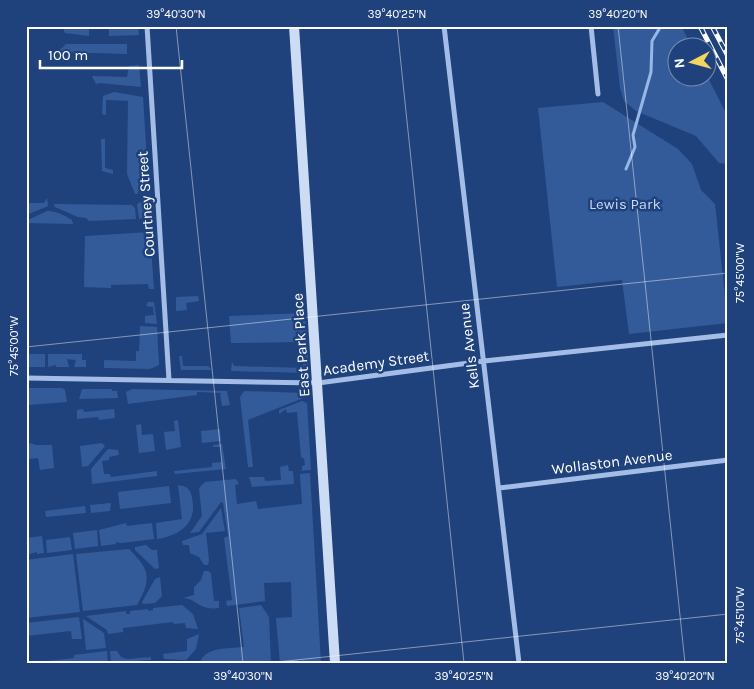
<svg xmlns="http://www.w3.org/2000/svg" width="754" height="689" font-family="Karla,sans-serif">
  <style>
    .green { fill: #335b9a }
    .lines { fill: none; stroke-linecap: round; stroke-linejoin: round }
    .stream { stroke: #96b7e8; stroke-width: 3 }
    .street { stroke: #a3bde6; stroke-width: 5 }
    .secondary { stroke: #cddcf5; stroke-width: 10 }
    .rail-casing { stroke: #fff; stroke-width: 5 }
    .rail { stroke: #20427c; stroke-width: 3; stroke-dasharray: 9; stroke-linecap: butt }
    .ticks { fill: none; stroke: #fff; stroke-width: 1; stroke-opacity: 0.45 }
    .labels { text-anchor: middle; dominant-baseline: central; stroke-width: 5; stroke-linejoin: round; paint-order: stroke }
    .street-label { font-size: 15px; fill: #fff; stroke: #20427c }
    .park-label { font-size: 15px; fill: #c6d8f5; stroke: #20427c }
    .neatline { fill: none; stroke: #fff; stroke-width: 2 }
    .ticks-label { font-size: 12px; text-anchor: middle; fill: #fff }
  </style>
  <rect width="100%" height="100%" fill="#20427c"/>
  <!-- green -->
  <path class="green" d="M71 26H89V36L65 33 63 28H70Z
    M109 26H138L139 35 109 36Z
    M613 26H681L692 47 676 48V78L707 76 728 117V164L719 163 696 136 636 111 624 101 620 88Z
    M66 44H127V54L58 52Z
    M139 65 141 87 100 83 96 84 92 76 127 77 129 66Z
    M114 92 143 97 147 162 140 169V188L137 194H135L127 174 128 101 106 100V115L102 114 103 96Z
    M603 102 678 149 692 164 701 190 715 204 728 323 629 334 622 280 557 287 538 108Z
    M101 139H105V168L113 170V174L102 171Z
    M47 198 48 206 26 215V203H44Z
    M143 201 149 204 150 216 139 219 137 204Z
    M54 204 132 205 135 208 136 219 89 221 86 218 78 217 55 207Z
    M47 211C57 211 64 215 72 220L73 224 26 223V221Z
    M150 232 154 289H149L148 284 111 285V288L84 287 85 236Z
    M198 296 199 301 186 303 187 310 176 311V297Z
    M148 302H154L157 324 145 323V316L154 315 153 307 146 306Z
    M305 313 309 373 231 371 232 362 234 366 303 368 302 342 231 343 229 316Z
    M140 326 157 327 159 365 150 369 104 368V360L136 361V351H139Z
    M26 354H45V367H26Z
    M48 354H82V360H86V367H74L76 360 67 359 69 367H56V365L48 367Z
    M179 356H182L183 366H208L212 370H181Z
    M26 388H62L65 390 67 402 28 405 26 403Z
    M82 389H112V391H117L118 398 79 399Z
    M132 389 227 391 230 405 222 406 220 394 222 393 197 392V395L128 404 126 392Z
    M244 391 305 393 306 397 248 420 253 467H248L240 397Z
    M302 401 307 403 311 470 299 471 302 470V466L305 465 304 459 301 457 297 412 287 413 286 409 279 414V410Z
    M83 409 84 412 114 409 115 418 99 420 98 417 77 419V410Z
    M178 420 181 447 166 450 164 432 175 431 174 421Z
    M141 424 142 435 153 434 155 451 139 453 136 425Z
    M220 429 221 441 202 443 201 431Z
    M26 442 36 445H52L54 468 40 470 38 458 29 459Z
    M102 443 105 446 88 466 82 467 80 446Z
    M222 444 226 469 175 474 174 471 212 467V463L222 462 221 447H213V445Z
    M108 449 118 450 119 455 109 457V460L102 461 104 474H110L111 477 157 471V476L92 484 91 469Z
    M288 465 289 471H293L294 484 252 487 249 477H264L265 481 281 480 280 467Z
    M310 473 321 663H280L276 618 292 617 291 582 264 583 265 601 227 606 226 601 232 600 224 538 228 536 223 503 221 502 199 532 190 533 202 516 199 488 205 482 236 479 239 484 235 485 237 504 256 501 258 509 302 504 300 474Z
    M178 485 186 487C192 492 192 497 193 505 194 526 177 536 157 539L156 523 182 519Z
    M169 486 171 503 120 509 118 492Z
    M111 503 110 511 91 513 90 505Z
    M85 506 86 513 46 517 45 511Z
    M221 508 225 531 206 533 209 560 208 565H204L199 557 190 553 189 545H183L182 541 202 534Z
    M126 523 127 526 152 523 154 539 121 543 116 542V544L101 546 99 530Z
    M97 530 98 546 75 549 73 533Z
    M42 536 44 553 37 554V552L26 555V538Z
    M70 537 72 550 47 553 46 540Z
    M146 545 152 550H157L159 568 155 569 135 550V547Z
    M129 549C150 570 152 578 137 605L83 611 76 554Z
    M73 554 80 612 26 618V560Z
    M204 571H209L211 574 214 601H219V608C199 611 198 599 183 598L194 595V587L201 580Z
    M160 577 162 596 155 603 143 604 142 602 155 579Z
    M182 605 193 614 198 629 186 628 185 623 174 624 173 622 123 628V632L108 634 107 630 86 616 126 611V614H130V611L148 609V611L153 610V608Z
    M261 605 269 617 271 663H200C205 646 229 649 244 647L239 608Z
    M79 617 82 639H72L71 631 26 636V623Z
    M83 619 104 633 106 648 86 650Z
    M199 634 196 649 186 660 164 659 163 654 187 651V639Z
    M107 651 108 663H29L74 658V655Z
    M110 651H117L121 657 127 659 151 657V660L111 663Z"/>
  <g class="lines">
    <!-- stream -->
    <path class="stream" d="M626 169 635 147 633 135 651 72 652 41 661 26"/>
    <!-- street -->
    <path class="street" d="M147 26 169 380
      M444 26 519 663
      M591 26 598 94
      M26 378 318 383 484 361 728 335
      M499 488 728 460"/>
    <!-- secondary -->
    <path class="secondary" d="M294 26 335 663"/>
    <defs>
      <path id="rail" d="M700 26 728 80
        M712 26 728 56"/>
    </defs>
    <!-- rail casing -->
    <use href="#rail" class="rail-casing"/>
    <!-- rail -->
    <use href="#rail" class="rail"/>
  </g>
  <!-- ticks -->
  <path class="ticks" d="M176 26 243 663M397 26 464 663M618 26 685 663M26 347 728 273M268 663 728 614"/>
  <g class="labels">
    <!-- street labels -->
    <g class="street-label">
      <text transform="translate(146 204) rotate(-94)">Courtney Street</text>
      <text transform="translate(301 345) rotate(-94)">East Park Place</text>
      <text transform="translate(469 346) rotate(-97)">Kells Avenue</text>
      <text transform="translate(376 363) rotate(-8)">Academy Street</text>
      <text transform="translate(612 462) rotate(-7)">Wollaston Avenue</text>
    </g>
    <!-- park labels -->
    <g class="park-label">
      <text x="625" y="204">Lewis Park</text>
    </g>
  </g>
  <!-- border -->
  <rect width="754" height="689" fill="none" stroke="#20427c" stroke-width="55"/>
  <!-- north arrow -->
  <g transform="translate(692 62) rotate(264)"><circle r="24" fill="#20427c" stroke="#798eb0"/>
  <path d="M0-4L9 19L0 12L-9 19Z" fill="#f4d463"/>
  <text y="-8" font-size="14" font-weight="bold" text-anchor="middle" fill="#ffffff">N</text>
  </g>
  <!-- scale -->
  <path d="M40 60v8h142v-8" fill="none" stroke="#ffffff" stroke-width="2.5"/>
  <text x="48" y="60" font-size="15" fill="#ffffff" stroke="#20427c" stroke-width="4" paint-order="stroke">100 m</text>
  <rect x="28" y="28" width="698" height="634" class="neatline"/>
  <g class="ticks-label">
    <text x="176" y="18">39°40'30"N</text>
    <text x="397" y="18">39°40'25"N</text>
    <text x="618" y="18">39°40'20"N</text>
    <text transform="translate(740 273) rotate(-90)" y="4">75°45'00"W</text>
    <text transform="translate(14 346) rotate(-90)" y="4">75°45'00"W</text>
    <text transform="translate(740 615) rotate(-90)" y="4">75°45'10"W</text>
    <text x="243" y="680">39°40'30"N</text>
    <text x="464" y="680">39°40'25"N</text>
    <text x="685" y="680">39°40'20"N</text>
  </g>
</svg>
